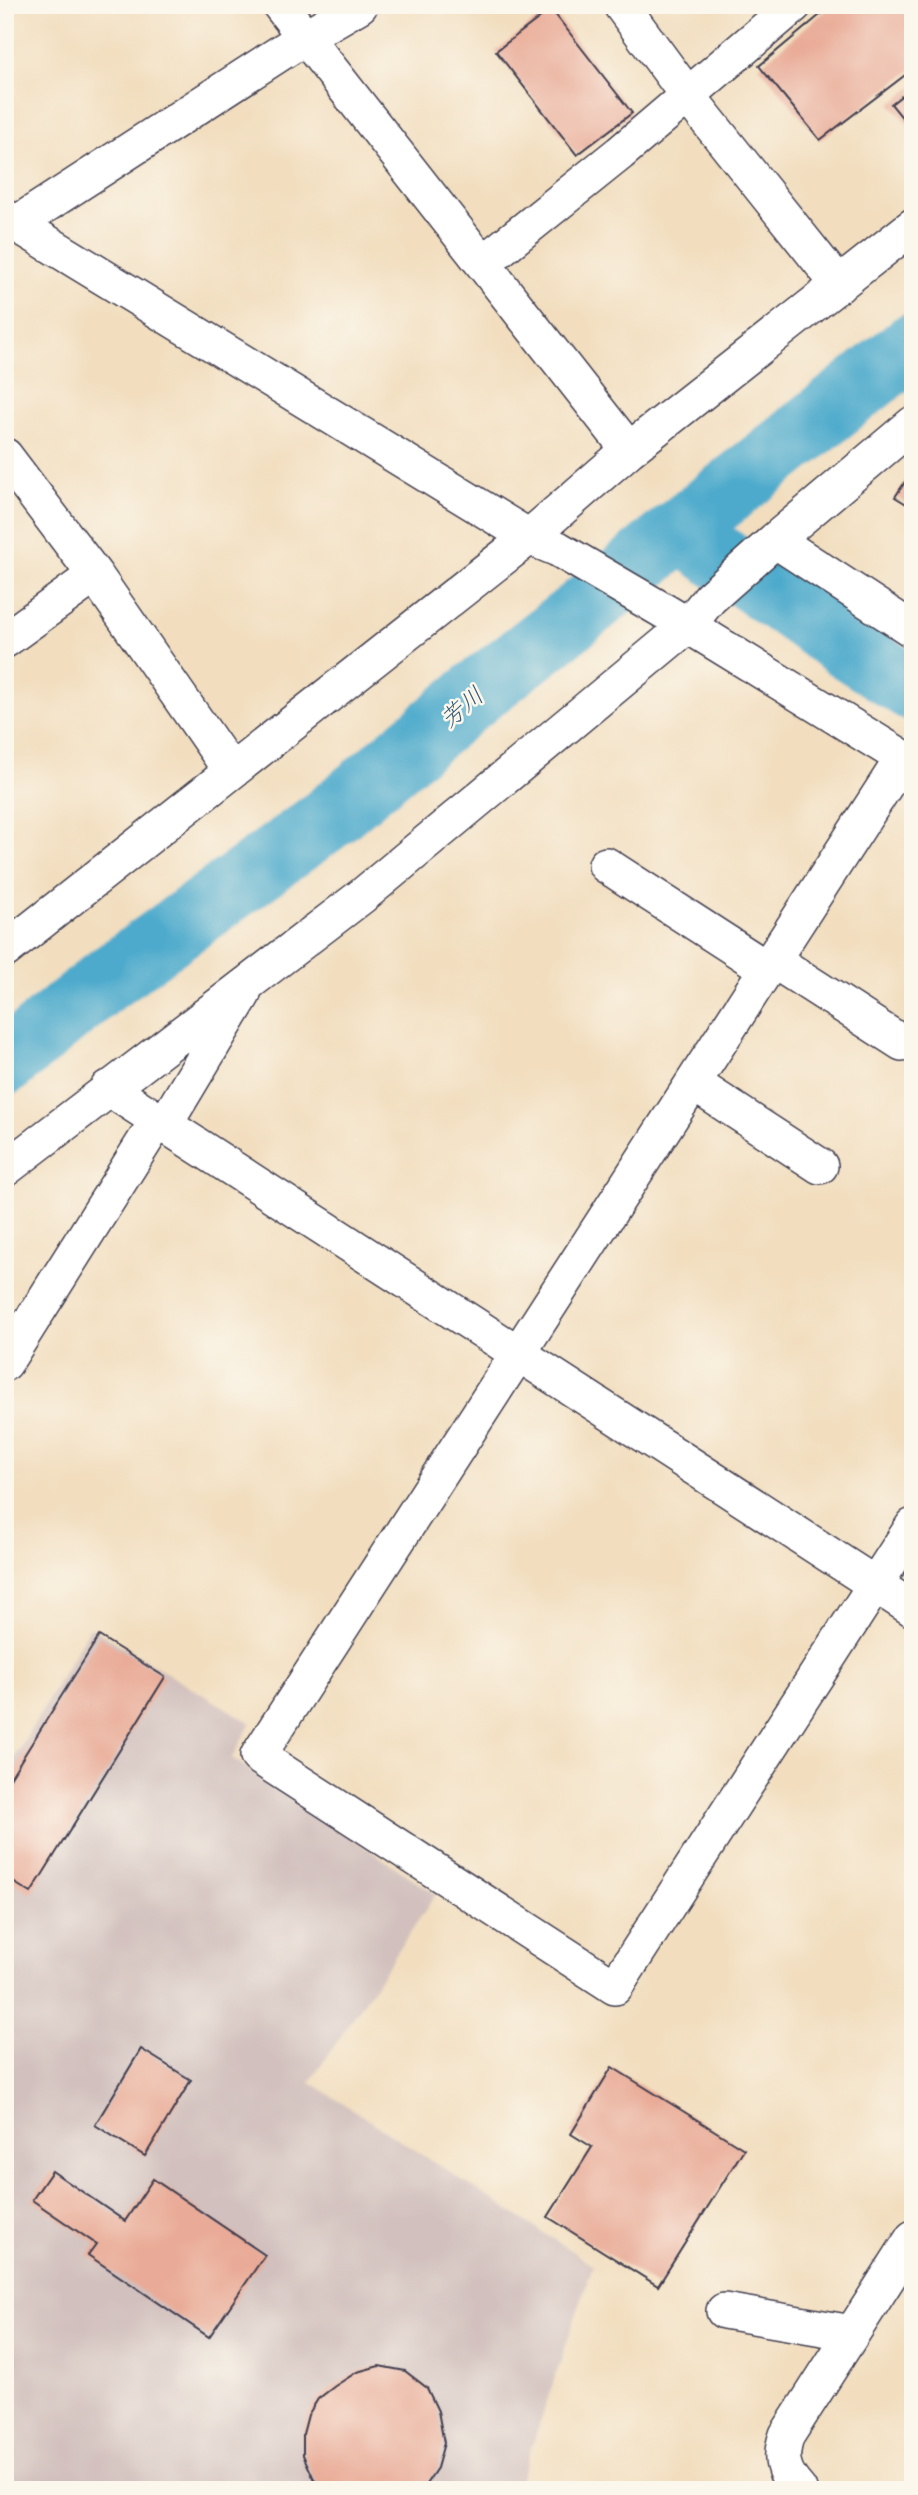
<svg xmlns="http://www.w3.org/2000/svg" width="918" height="2495" font-family="Mali,'Klee One',sans-serif">
  <style>
    .industrial { fill: #d1c0bd }
    .lines { fill: none; stroke-linecap: round; stroke-linejoin: round }
    .river { stroke: #4eaacc; stroke-width: 65 }
    .building { fill: #e9ab97 }
    .minor-casing { stroke: #413e4f; stroke-width: 38 }
    .minor { stroke: #fff; stroke-width: 35 }
    .labels { text-anchor: middle; dominant-baseline: central; stroke-width: 5; stroke-linejoin: round; paint-order: stroke }
    .water-label { font-size: 24px; font-style: italic; fill: #345875; stroke: #fbf7ec }
  </style>
  <rect width="100%" height="100%" fill="#fbf7ec"/>
  <filter id="ink" filterUnits="userSpaceOnUse"><feTurbulence type="fractalNoise" baseFrequency=".0143" numOctaves="2"/><feDisplacementMap in="SourceGraphic" scale="14" xChannelSelector="R" yChannelSelector="G"/><feConvolveMatrix kernelMatrix="1 2 1 2 8 2 1 2 1" color-interpolation-filters="sRGB"/></filter>
  <filter id="wash" filterUnits="userSpaceOnUse"><feTurbulence type="fractalNoise" baseFrequency=".00686" numOctaves="4" result="noise"/><feDisplacementMap in="SourceGraphic" scale="28" xChannelSelector="R" yChannelSelector="G"/><feGaussianBlur stdDeviation="1.57" result="paint"/><feColorMatrix in="noise" values="0 0 0 0 0 0 0 0 0 0 0 0 0 0 0 0 0 1.4 0 .05"/><feComposite in="paint" operator="in"/></filter>
  <g filter="url(#wash)">
    <rect width="100%" height="100%" fill="#f2debf"/>
    <!-- industrial -->
    <path class="industrial" d="M90 1627 251 1723 232 1758 436 1894 310 2082 593 2265 517 2490H5V1775Z"/>
    <g class="lines">
      <!-- river -->
      <path class="river" d="M680 530 844 645 913 689
        M5 1063 102 983 322 823 479 691 578 614 680 530 913 345"/>
    </g>
    <g id="blocks">
      <!-- building -->
      <path class="building" d="M832 5H908L913 9V69L820 140 759 66Z
        M551 9 632 113 577 155 496 51Z
        M913 87V131L891 104Z
        M913 470V508L895 497Z
        M99 1636 165 1677 31 1893 5 1877V1786Z
        M141 2049 191 2080 145 2156 95 2125Z
        M612 2067 744 2149 658 2286 548 2217 592 2147 571 2134Z
        M52 2171 125 2221 153 2179 265 2255 209 2337 88 2255 96 2244 32 2200Z
        M379 2366 405 2371 427 2388 438 2411 444 2443 437 2468 422 2490H322L313 2477 303 2455V2434L308 2415 318 2399 335 2386 357 2372Z"/>
    </g>
  </g>
  <g filter="url(#ink)">
    <use href="#blocks" fill-opacity="0" stroke="#413e4f" stroke-width="2"/>
    <g class="lines">
      <defs>
        <path id="minor" d="M280 5 629 450
          M621 5 688 96 839 285
          M5 217 529 537 558 549 669 614 913 764
          M5 229 16 224 305 37 360 5
          M483 263 620 153 794 5
          M5 456 95 575
          M775 540 913 630
          M5 640 95 575 231 771
          M903 758 258 1756 615 1987 913 1526
          M606 865 767 969
          M5 950 529 537 629 450 913 226
          M773 960 902 1043
          M693 1083 820 1166
          M108 1088 913 1609
          M165 1124 243 994
          M5 1169 362 896 687 626 710 598 775 540 913 424
          M5 1363 158 1120
          M724 2311 852 2333
          M799 2490C782 2472 779 2457 787 2435L913 2238"/>
      </defs>
      <!-- minor casing -->
      <use href="#minor" class="minor-casing"/>
      <!-- minor -->
      <use href="#minor" class="minor"/>
    </g>
  </g>
  <g class="labels">
    <!-- water labels -->
    <g class="water-label">
      <text transform="translate(461 706) rotate(-40)">芳川</text>
    </g>
  </g>
  <!-- margin -->
  <rect width="918" height="2495" fill="none" stroke="#fbf7ec" stroke-width="28"/>
</svg>
